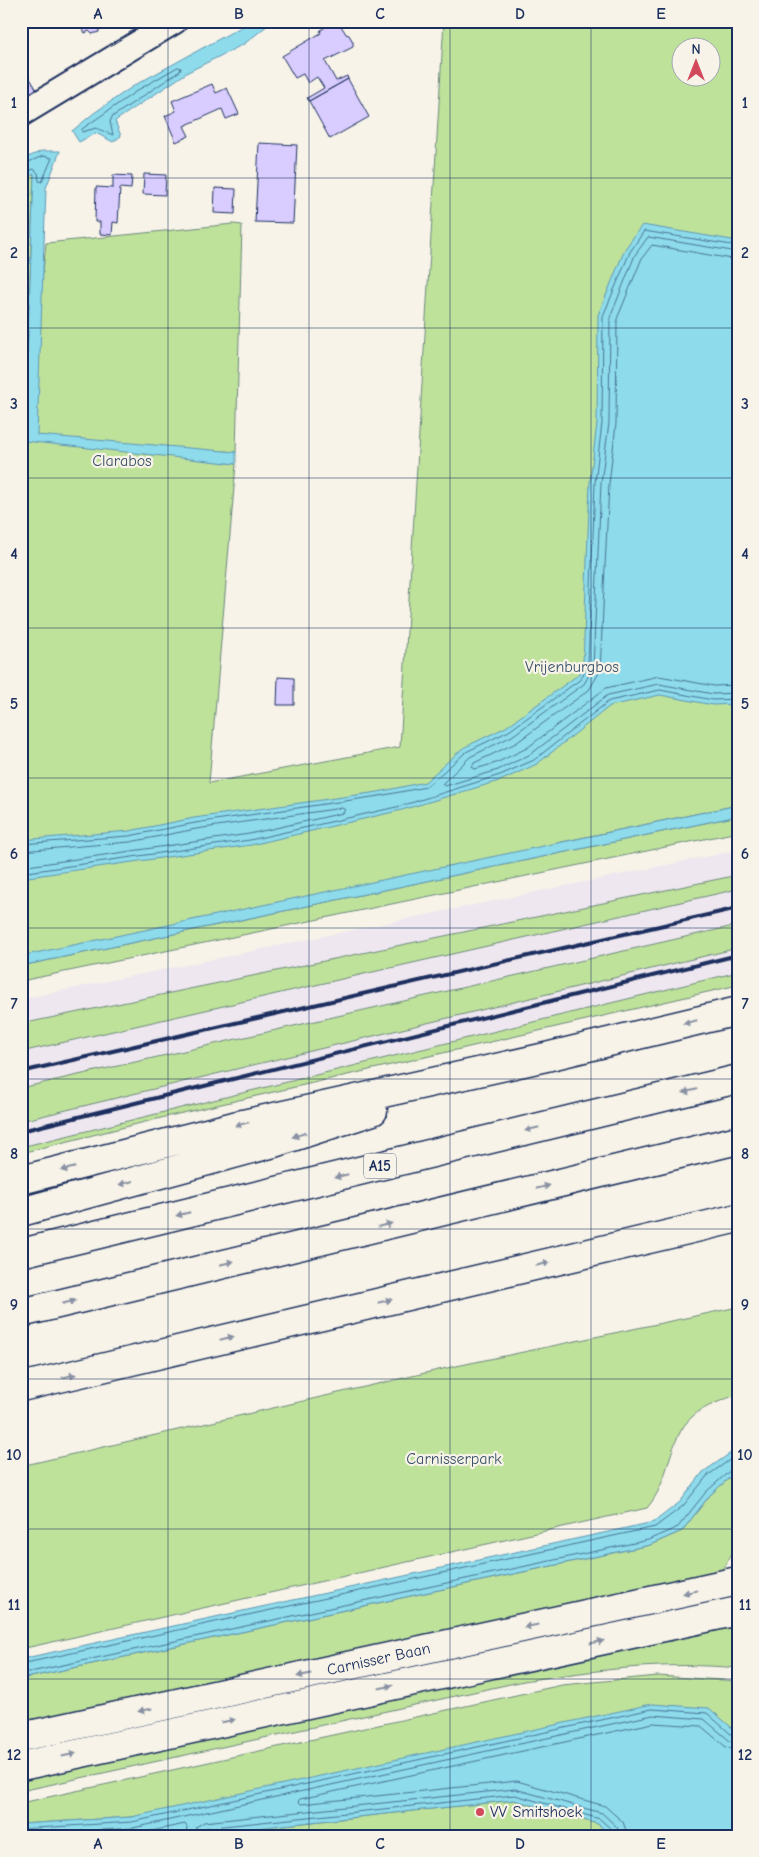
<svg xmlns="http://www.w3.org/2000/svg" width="759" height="1857" font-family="'Comic Neue',sans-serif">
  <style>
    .built { fill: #eee7ef }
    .green { fill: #bfe29b; stroke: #6d887c; fill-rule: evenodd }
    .water { fill: #8ddbeb; stroke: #5f96b3 }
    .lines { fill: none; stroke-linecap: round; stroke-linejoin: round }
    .shore { stroke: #497496; stroke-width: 1 }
    .building { fill: #d9ccfe; stroke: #1b2f5e }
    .minor-casing { stroke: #1b2f5e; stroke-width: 28 }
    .secondary-casing { stroke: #1b2f5e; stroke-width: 31 }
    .motorway-casing { stroke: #1b2f5e; stroke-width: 31 }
    .minor { stroke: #f7f3e8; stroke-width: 24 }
    .secondary { stroke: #f7f3e8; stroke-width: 28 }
    .motorway { stroke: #f7f3e8; stroke-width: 28 }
    .rail { stroke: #1b2f5e; stroke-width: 4 }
    .oneway { fill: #8991a3 }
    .grid { fill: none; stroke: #1b2f5e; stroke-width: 1; stroke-opacity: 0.55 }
    .poi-dot { fill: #d1495b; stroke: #f7f3e8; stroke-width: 2 }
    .labels { text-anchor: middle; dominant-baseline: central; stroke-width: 4.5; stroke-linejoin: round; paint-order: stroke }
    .shield { fill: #f7f3e8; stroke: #5d6a87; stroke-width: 1 }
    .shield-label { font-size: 15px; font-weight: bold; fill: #1b2f5e }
    .park-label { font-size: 16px; fill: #3c536a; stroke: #f7f3e8 }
    .street-label { font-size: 16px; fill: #1b2f5e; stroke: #f7f3e8 }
    .poi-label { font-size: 16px; fill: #1b2f5e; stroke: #f7f3e8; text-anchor: start }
    .neatline { fill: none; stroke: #1b2f5e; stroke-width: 2 }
    .grid-label { font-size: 16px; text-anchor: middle; font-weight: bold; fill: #1b2f5e }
  </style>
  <rect width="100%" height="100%" fill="#f7f3e8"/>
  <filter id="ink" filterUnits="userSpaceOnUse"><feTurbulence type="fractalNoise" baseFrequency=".02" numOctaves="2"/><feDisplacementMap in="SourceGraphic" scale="10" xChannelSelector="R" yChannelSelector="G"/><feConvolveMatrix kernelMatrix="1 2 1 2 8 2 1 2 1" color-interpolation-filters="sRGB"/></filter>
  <g filter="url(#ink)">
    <!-- built -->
    <path class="built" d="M738 850V875L21 1024V999Z
      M738 889V925L21 1088V1052Z
      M738 948V972L21 1147V1121Z"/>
    <!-- green -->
    <path class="green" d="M444 21H738V805L557 843 415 880 199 919 21 962V423H27L46 243 233 224 242 225 236 452 222 451V462L236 464 209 783 400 747ZM682 48H712V78H682Z
      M34 173 27 360H21V180Z
      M738 816V832L21 981V966Z
      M738 875V889L21 1052V1024Z
      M738 925V948L21 1121V1088Z
      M738 972V985L165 1117 21 1153V1147Z
      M738 1307V1394C724 1400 704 1406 693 1416 667 1438 671 1481 647 1508L21 1649V1466L447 1368Z
      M738 1470V1542L724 1568 701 1581 21 1730V1679L650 1545 682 1531 710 1495Z
      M738 1624V1668C665 1661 596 1670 524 1681L21 1791V1772Z
      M658 1676 738 1681V1734L131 1817 21 1824V1803L562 1685Z
      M514 1800 598 1824 611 1836H183Z"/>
    <!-- water -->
    <path class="water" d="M252 21H273L244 44 188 72 115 121 121 136 113 142 96 133 79 142 72 131 94 113 135 85Z
      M42 151H60L46 188 37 435 236 452V464L24 441 34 174 21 180V160Z
      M642 225 738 241V704L713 705 660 695 610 706 537 764 502 780 402 810 251 845 21 878V840L129 831 194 818 378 792 425 782 463 748 506 727 578 675 583 664 590 482 597 423 598 315 625 249Z
      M738 805V816L21 966V956Z
      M738 1448V1470L710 1495 682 1531 650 1545 21 1679V1659L654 1522 680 1502 703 1472Z
      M652 1704 709 1708 738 1733V1807L732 1836H611L598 1824 514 1800 183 1836H21V1824L131 1817Z"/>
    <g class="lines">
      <!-- shore -->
      <path class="shore" d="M178 67 181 68 180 71 112 117 110 122 113 135 96 128 82 132V129L138 90Z
        M21 165 43 156 52 158 42 182 39 181 38 173 34 169 21 174
        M738 252 648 237 635 255 610 318 609 423 601 483 593 668 584 684 512 736 470 757 442 784 445 786 498 770 531 754 608 695 659 684 713 694 738 693
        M738 260 652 245 642 258 617 319 616 424 609 484 600 671 589 690 516 743 474 763 472 767 475 769 496 763 527 748 606 688 659 676 714 686 738 685
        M21 844 129 836 195 823 379 796 426 787 466 752 509 731 581 679 588 664 595 483 602 423 603 316 630 252 644 231 738 246
        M21 851 130 842 196 829 342 808 345 810 343 813 249 834 21 867
        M21 873 250 840 401 806 500 775 534 760 609 701 660 690 713 700 738 699
        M21 1664 655 1527 683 1506 707 1476 738 1454
        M21 1674 648 1540 678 1527 706 1492 733 1468 738 1467
        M21 1829 132 1822 652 1709 707 1713 733 1736 738 1737
        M21 1835 133 1828 653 1715 704 1719 730 1741 738 1743
        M127 1836 185 1824 187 1827 186 1836
        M194 1836 196 1827 204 1822 515 1789 602 1813 617 1827 620 1836
        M200 1836 201 1831 205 1828 515 1795 600 1819 613 1831 614 1836
        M628 1836 623 1822 605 1806 517 1781 301 1804 298 1801 300 1799 653 1723 701 1726 726 1747 738 1751"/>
    </g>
    <!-- building -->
    <path class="building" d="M78 21H102L103 23 99 25V32L92 34 89 31 85 33Z
      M333 21H338L346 34 349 35 353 42V47L325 61 336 81 347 76 348 79 309 101 307 98 324 88 317 77 308 83 303 74 295 78 282 56 321 33 320 31Z
      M23 67 37 90 21 100V68Z
      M348 79 369 117 330 139 309 101Z
      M212 84 216 93 227 88 239 114 226 119 222 109 184 126 189 136 176 142 165 116 176 111 172 101Z
      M259 143 297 145 293 223 255 222Z
      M144 174 166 175 165 195 143 194Z
      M113 175 132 176 131 189 120 188 118 223 113 222 112 235 100 234V222H95L96 187 113 188Z
      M215 188 236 189 235 214 214 213Z
      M278 677 294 678V705H277Z"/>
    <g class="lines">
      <defs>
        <path id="minor" d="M21 114 175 21"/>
        <g id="secondary">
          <path id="s1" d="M21 1737 738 1581"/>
          <path d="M21 1766 738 1611"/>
        </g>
        <path id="motorway" d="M21 1180 234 1126 546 1057 738 1011
          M21 1212 274 1143 373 1111
          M21 1253 738 1079
          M21 1313 738 1140
          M21 1387 738 1218"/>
      </defs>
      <!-- minor casing -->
      <use href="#minor" class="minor-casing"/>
      <!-- secondary casing -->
      <use href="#secondary" class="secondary-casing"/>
      <!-- motorway casing -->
      <use href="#motorway" class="motorway-casing"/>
      <!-- minor -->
      <use href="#minor" class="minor"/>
      <!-- secondary -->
      <use href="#secondary" class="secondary"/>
      <!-- motorway -->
      <use href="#motorway" class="motorway"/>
      <!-- rail -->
      <path class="rail" d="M21 1072 738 908
        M21 1131 738 955"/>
    </g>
    <!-- one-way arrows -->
    <defs><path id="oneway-solid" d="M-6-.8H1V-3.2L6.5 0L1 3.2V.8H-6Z" transform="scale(1.25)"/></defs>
    <g class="oneway">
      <use href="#oneway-solid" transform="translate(690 1022) rotate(167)"/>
      <use href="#oneway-solid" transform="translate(690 1091) rotate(166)"/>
      <use href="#oneway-solid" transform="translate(242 1124) rotate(167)"/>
      <use href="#oneway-solid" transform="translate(532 1129) rotate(166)"/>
      <use href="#oneway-solid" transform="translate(299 1135) rotate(162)"/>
      <use href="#oneway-solid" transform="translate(68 1169) rotate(166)"/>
      <use href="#oneway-solid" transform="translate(341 1176) rotate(166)"/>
      <use href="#oneway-solid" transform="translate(126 1183) rotate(165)"/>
      <use href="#oneway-solid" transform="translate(543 1187) rotate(-14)"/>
      <use href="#oneway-solid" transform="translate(183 1214) rotate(166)"/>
      <use href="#oneway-solid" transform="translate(385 1225) rotate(-14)"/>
      <use href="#oneway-solid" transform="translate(227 1263) rotate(-14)"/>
      <use href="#oneway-solid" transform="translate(543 1264) rotate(-13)"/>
      <use href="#oneway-solid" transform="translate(385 1301) rotate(-13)"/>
      <use href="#oneway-solid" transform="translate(69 1302) rotate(-14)"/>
      <use href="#oneway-solid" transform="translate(227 1338) rotate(-13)"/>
      <use href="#oneway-solid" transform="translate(69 1376) rotate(-13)"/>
      <use href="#oneway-solid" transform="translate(690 1592) rotate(168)"/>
      <use href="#oneway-solid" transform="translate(531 1626) rotate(168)"/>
      <use href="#oneway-solid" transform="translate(597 1642) rotate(-12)"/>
      <use href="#oneway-solid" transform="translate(304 1675) rotate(168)"/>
      <use href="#oneway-solid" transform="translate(386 1687) rotate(-12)"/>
      <use href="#oneway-solid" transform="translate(145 1710) rotate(168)"/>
      <use href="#oneway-solid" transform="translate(228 1721) rotate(-12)"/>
      <use href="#oneway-solid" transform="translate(69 1755) rotate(-12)"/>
    </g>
  </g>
  <!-- grid -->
  <path class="grid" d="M168 21V1836M309 21V1836M450 21V1836M591 21V1836M21 178H738M21 328H738M21 478H738M21 628H738M21 778H738M21 928H738M21 1079H738M21 1229H738M21 1379H738M21 1529H738M21 1679H738"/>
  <!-- markers -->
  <circle class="poi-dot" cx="480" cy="1812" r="5"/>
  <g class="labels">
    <!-- shield labels -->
    <rect class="shield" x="364" y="1153.5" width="32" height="25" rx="4"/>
    <g class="shield-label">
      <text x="380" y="1166">A15</text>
    </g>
    <!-- park labels -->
    <g class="park-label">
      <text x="122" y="461">Clarabos</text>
      <text x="572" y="667">Vrijenburgbos</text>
      <text x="454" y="1459">Carnisserpark</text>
    </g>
    <!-- street labels -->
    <g class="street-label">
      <text stroke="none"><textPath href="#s1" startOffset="366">Carnisser Baan</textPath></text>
    </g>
    <!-- poi labels -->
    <g class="poi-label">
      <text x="490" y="1812">VV Smitshoek</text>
    </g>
  </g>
  <!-- margin -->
  <rect width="759" height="1857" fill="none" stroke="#f7f3e8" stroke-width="55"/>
  <!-- north arrow -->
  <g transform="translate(696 62)"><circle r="24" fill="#f7f3e8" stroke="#9fa5b1"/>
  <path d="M0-4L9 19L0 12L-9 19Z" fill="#d1495b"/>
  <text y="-8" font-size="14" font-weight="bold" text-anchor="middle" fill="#1b2f5e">N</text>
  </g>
  <rect x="28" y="28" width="704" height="1802" class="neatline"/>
  <g class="grid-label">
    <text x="98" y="19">A</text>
    <text x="239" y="19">B</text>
    <text x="380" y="19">C</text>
    <text x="520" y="19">D</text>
    <text x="661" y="19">E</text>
    <text x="14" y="108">1</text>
    <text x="745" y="108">1</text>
    <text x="14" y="258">2</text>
    <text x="745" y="258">2</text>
    <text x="14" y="409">3</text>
    <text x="745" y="409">3</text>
    <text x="14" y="559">4</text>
    <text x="745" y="559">4</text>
    <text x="14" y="709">5</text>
    <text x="745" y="709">5</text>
    <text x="14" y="859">6</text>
    <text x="745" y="859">6</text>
    <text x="14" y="1009">7</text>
    <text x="745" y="1009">7</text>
    <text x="14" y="1159">8</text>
    <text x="745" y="1159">8</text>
    <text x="14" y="1310">9</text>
    <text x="745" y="1310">9</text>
    <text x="14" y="1460">10</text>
    <text x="745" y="1460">10</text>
    <text x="14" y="1610">11</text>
    <text x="745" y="1610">11</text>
    <text x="14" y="1760">12</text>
    <text x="745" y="1760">12</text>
    <text x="98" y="1849">A</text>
    <text x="239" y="1849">B</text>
    <text x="380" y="1849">C</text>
    <text x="520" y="1849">D</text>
    <text x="661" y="1849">E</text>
  </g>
</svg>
